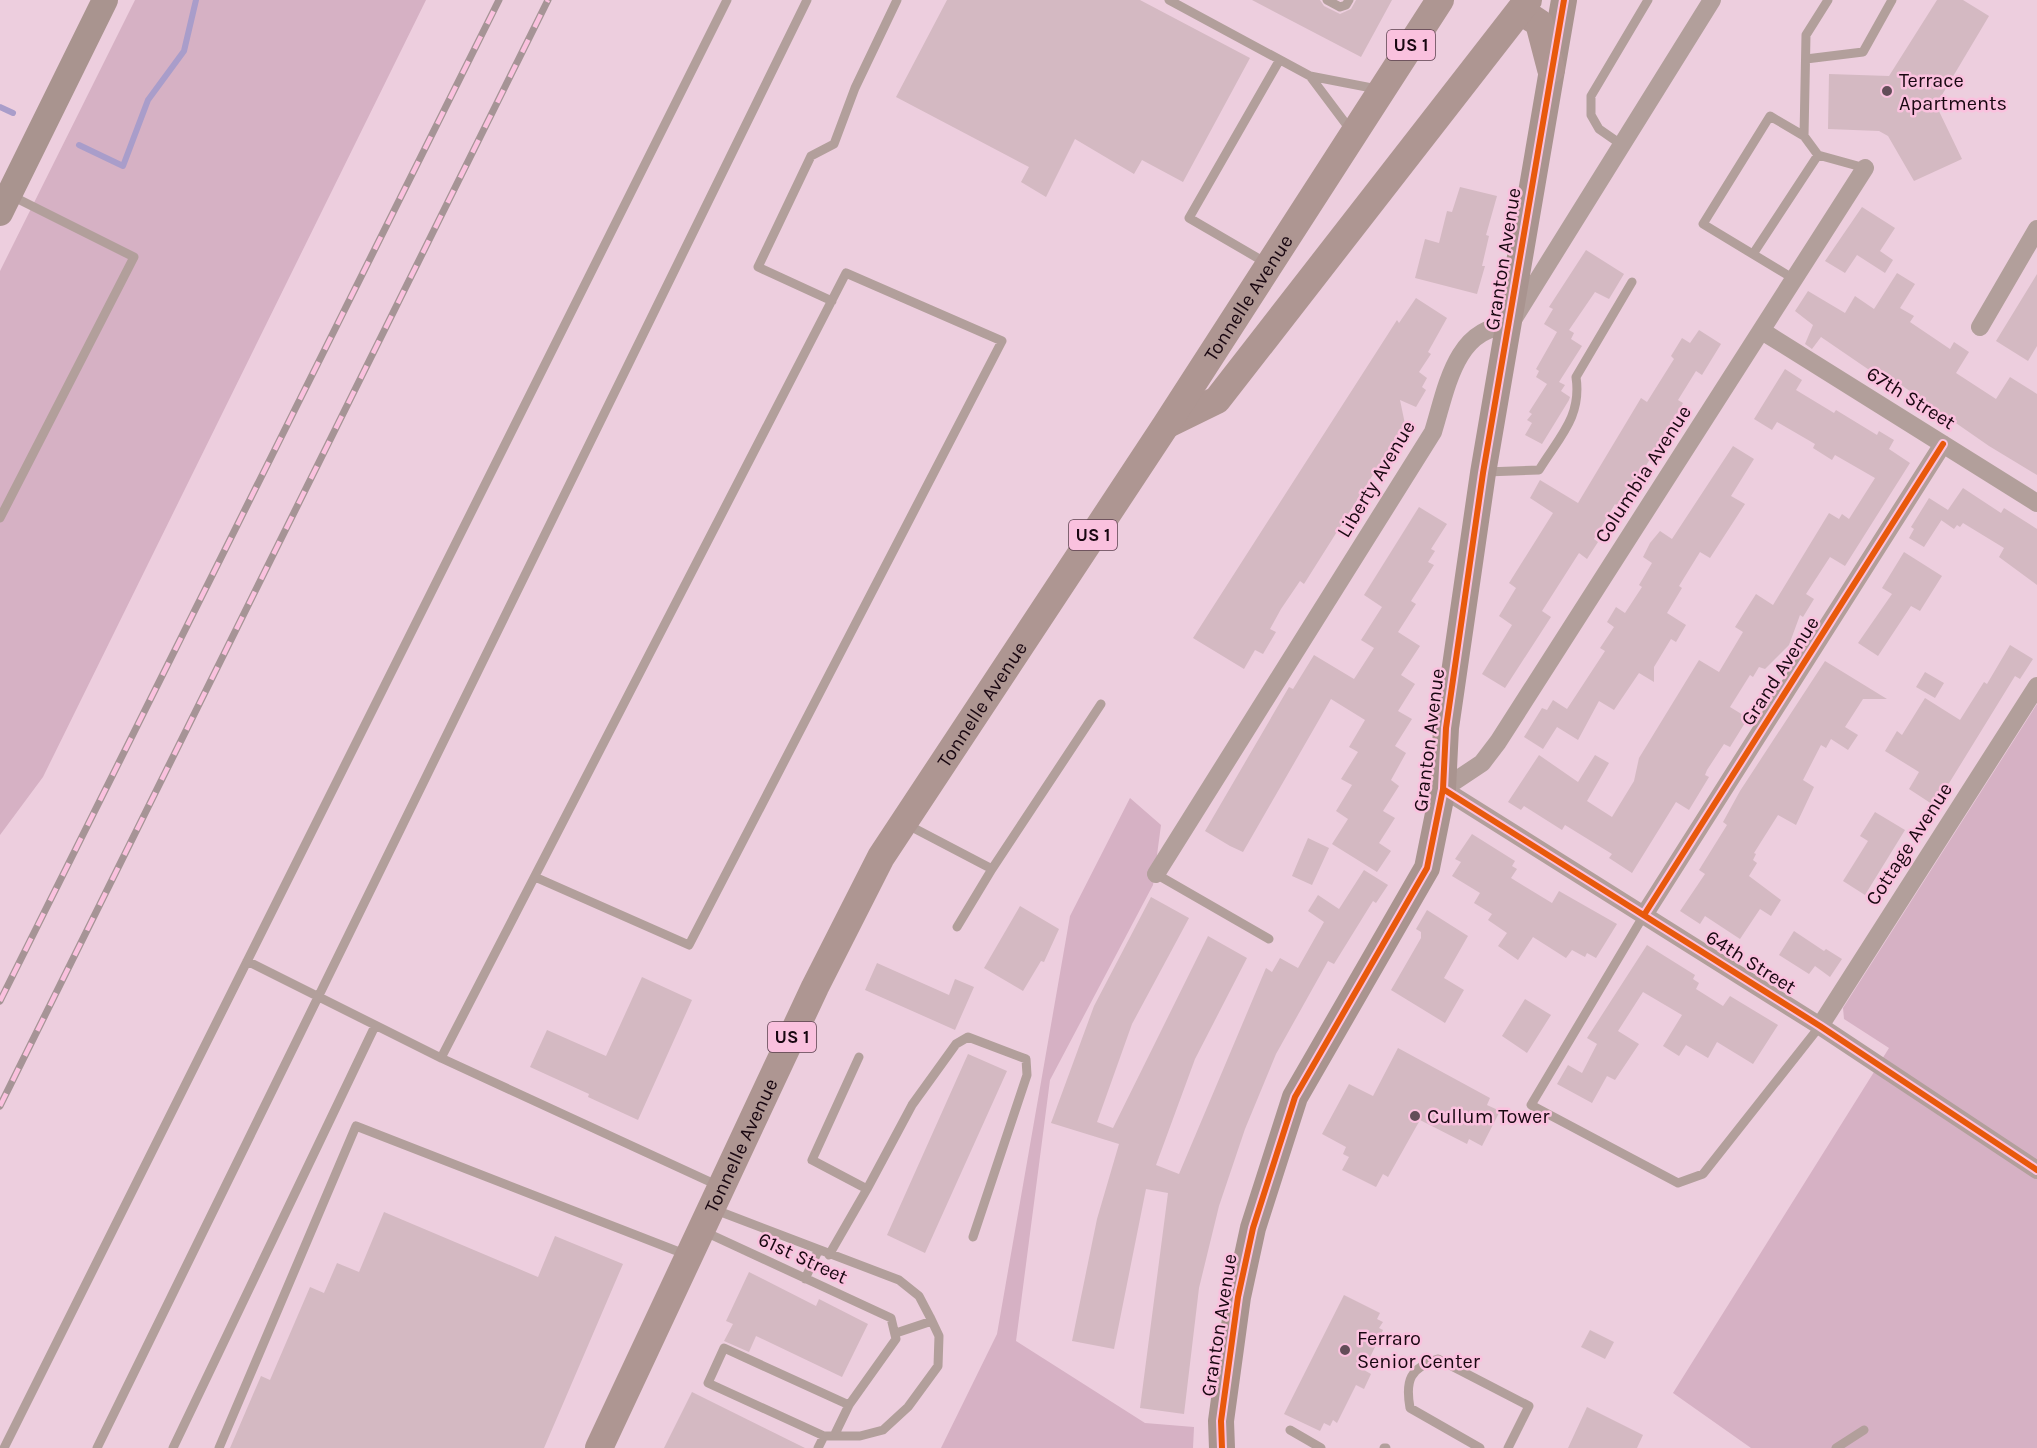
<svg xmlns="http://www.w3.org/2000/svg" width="2037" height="1448" font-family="Karla,sans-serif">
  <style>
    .green { fill: #d6b1c4 }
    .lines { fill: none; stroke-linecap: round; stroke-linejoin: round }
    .stream { stroke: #a99dca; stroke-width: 6 }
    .building { fill: #d4b9c2 }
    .lane { stroke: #b29f9b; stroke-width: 9 }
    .street { stroke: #b29f9b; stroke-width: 18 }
    .secondary { stroke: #a9948f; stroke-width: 26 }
    .primary { stroke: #ae9692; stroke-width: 28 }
    .rail-casing { stroke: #a69496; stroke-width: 7 }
    .rail { stroke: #fac1de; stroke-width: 4.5; stroke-dasharray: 14; stroke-linecap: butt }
    .cycleway-casing { stroke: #fac1de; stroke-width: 10 }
    .cycleway { stroke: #e8590c; stroke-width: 6 }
    .poi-dot { fill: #634d59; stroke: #fac1de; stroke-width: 2 }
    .labels { text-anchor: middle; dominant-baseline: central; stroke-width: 5; stroke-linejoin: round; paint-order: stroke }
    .shield { fill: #fac1de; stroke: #5c3f4e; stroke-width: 1.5 }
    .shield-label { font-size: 18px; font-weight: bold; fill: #190711 }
    .poi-label { font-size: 20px; fill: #190711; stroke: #fac1de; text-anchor: start }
    .street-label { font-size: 20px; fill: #190711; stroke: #fac1de }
  </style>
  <rect width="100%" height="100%" fill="#edcede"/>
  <!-- green -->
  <path class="green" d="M135 0H426L43 777 0 835V271Z
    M2037 704V1448H1751L1673 1393 1889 1048 1844 1019 1843 1008Z
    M1130 798 1161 825 1153 885 1050 1080 1016 1341 1145 1423 1194 1427 1193 1448H941L997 1334 1070 916Z"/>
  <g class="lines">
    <!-- stream -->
    <path class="stream" d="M0 107 13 113
      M79 145 123 166 148 100 184 51 196 0"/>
  </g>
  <!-- building -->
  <path class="building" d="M947 0H1140L1250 58 1183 182 1142 160 1134 174 1075 139 1046 197 1021 182 1029 167 896 97Z
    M1252 0H1320L1324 6 1340 14 1351 9 1356 0H1392L1361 57Z
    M1937 0H1963L1989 16 1936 105 1962 159 1914 181 1888 136 1879 131 1828 129 1829 74 1889 76Z
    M1460 187 1497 196 1486 235 1489 236 1482 266H1485L1477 294 1415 278 1425 239 1439 243 1447 211 1452 212Z
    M1862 207 1895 228 1880 251 1893 260 1885 273 1857 255 1845 273 1825 261Z
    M1586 250 1624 274 1609 299 1595 292 1569 330 1574 333 1571 339 1582 346 1559 382 1565 385 1561 391 1570 397 1569 400 1542 444 1525 435 1532 423 1527 420 1532 414 1529 412 1547 384 1536 377 1539 371 1536 369 1557 332 1544 324 1553 309 1549 307Z
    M1897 273 1915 284 1900 308 1914 316 1910 322 1950 349 1954 342 1969 352 1956 373 1996 399 2010 377 2037 394V475L1989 446 1881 371 1878 376 1821 337 1812 349 1805 344 1813 325 1795 311 1808 291 1845 313 1855 296 1874 309Z
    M2037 274V346L2028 361 1996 341Z
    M1416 298 1447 318 1428 352 1431 354 1419 372 1427 378 1422 387 1426 390 1416 407 1400 400 1405 424 1304 584 1300 581 1281 609 1270 629 1276 632 1263 654 1255 650 1244 669 1193 638 1397 320 1399 323Z
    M1699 330 1721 344 1702 375 1696 371 1678 400 1683 403 1674 419 1635 484 1632 482 1618 507 1615 504 1594 539 1598 542 1587 559 1579 553 1542 611 1551 617 1505 688 1482 674 1512 625 1499 616 1516 588 1509 583 1553 513 1530 498 1540 480 1578 503 1641 398 1647 402 1674 359 1671 356 1682 338 1690 343Z
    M1785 369 1802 380 1796 390 1834 413 1836 410 1877 435 1879 431 1894 440 1889 449 1910 463 1845 566 1830 557 1806 594 1814 599 1803 617 1800 615 1789 645 1765 669 1759 667 1753 677 1750 675 1730 707 1748 718 1730 747 1724 744 1707 770 1705 775 1709 777 1689 810 1676 802 1632 873 1609 858 1612 854 1565 825 1562 830 1524 806 1521 810 1508 802 1539 755 1578 782 1595 755 1609 763 1587 801 1612 817 1634 781 1639 758 1699 660 1719 672 1743 632 1735 627 1756 594 1773 605 1829 513 1839 519 1842 514 1849 519 1875 478 1835 455 1832 460 1813 448 1815 444 1777 422 1772 430 1754 419Z
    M1733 446 1754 459 1731 496 1745 504 1710 558 1700 552 1679 586 1682 588 1667 613 1686 625 1676 642 1671 639 1654 667V682L1639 673 1614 710 1599 701 1578 740 1557 727 1543 749 1524 737 1542 708 1547 710 1553 700 1567 709 1605 651 1600 648 1614 627 1607 622 1616 607 1625 613 1642 587 1639 585 1652 563 1643 557 1650 543 1660 531 1672 539Z
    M1963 488 2001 513 2004 508 2037 529V585L1999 557 2004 548 1963 523 1960 527 1957 525 1954 529 1941 520Z
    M1929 498 1948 510 1924 547 1909 538 1914 529 1911 527Z
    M1419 507 1447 524 1431 549 1435 551 1428 562 1434 565 1411 601 1416 604 1398 632 1420 646 1401 675 1415 684 1398 711 1412 719 1395 746 1406 753 1391 780 1399 786 1383 811 1395 818 1379 843 1391 851 1377 872 1332 844 1348 819 1336 811 1352 785 1341 779 1358 752 1349 747 1365 720 1331 699 1243 852 1230 846 1205 831 1289 687 1293 689 1314 655 1354 679 1374 648 1361 640 1382 607 1364 595Z
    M1904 552 1942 576 1920 611 1911 606 1878 656 1858 643 1892 594 1882 588Z
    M2010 645 2033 659 2020 679 2015 676 1935 806 1909 789 1919 772 1885 751 1897 731 1902 735 1925 698 1960 720 1984 682 1987 684Z
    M1825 661 1887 699H1863L1845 727 1858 735 1848 750 1831 739 1826 748 1821 745 1803 780 1814 787 1796 825 1778 815 1754 853 1756 854 1753 860 1757 863 1749 876 1781 900 1771 916 1760 909 1740 939 1705 916 1700 924 1680 911 1705 874 1699 870 1727 825 1723 822 1740 791Z
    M1925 672 1944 683 1935 698 1916 687Z
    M1875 812 1905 830 1865 895 1843 881 1868 841 1860 836Z
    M1472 834 1515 861 1512 866 1517 869 1511 878 1552 903 1559 891 1617 924 1596 958 1587 953 1585 957 1572 950 1566 958 1533 937 1518 960 1498 946 1507 933 1488 920 1492 914 1474 903 1480 893 1452 876 1461 862 1455 859Z
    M1308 838 1329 848 1312 885 1292 876Z
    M1364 870 1388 885 1376 903 1373 901 1334 964 1328 961 1276 1054 1245 1129 1219 1206 1199 1288 1184 1414 1140 1408 1168 1193 1146 1189 1114 1349 1072 1341 1097 1219 1119 1144 1051 1123 1094 1006 1151 897 1189 918 1132 1024 1097 1122 1113 1128 1208 936 1247 958 1195 1059 1156 1165 1179 1174 1266 968 1272 972 1280 958 1298 968 1324 922 1308 911 1318 895 1339 909Z
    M1020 906 1059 929 1044 962 1041 961 1023 991 984 968Z
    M1427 910 1468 936 1444 978 1464 990 1445 1023 1391 990 1421 938V932L1416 929Z
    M1794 931 1824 951 1826 949 1842 959 1830 977 1815 966 1809 974 1779 955Z
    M1647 945 1695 975 1693 979 1699 983 1696 989 1723 1006 1730 996 1778 1025 1753 1064 1717 1042 1708 1058 1686 1045 1679 1056 1663 1046 1682 1015 1643 992 1618 1031 1639 1044 1615 1080 1607 1076 1592 1103 1557 1084 1568 1065 1582 1073 1597 1044 1587 1038Z
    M877 963 949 995 955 979 974 987 955 1030 865 990Z
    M642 977 692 1000 638 1120 588 1097 589 1094 530 1067 547 1030 606 1056Z
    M1525 999 1551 1015 1527 1053 1502 1036Z
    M1398 1048 1490 1098 1487 1105 1500 1111 1482 1146 1469 1139 1467 1144 1420 1120 1388 1177 1383 1174 1376 1187 1342 1170 1349 1157 1343 1154 1346 1147 1322 1134 1349 1084 1373 1096Z
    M968 1054 1007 1071 925 1253 887 1235Z
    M384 1212 538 1277 555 1236 623 1264 544 1448H230L261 1376 270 1380 310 1287 324 1293 337 1263 359 1272Z
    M749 1272 816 1306 819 1299 868 1324 842 1377 756 1336 749 1352 724 1341 733 1324 726 1321Z
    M1344 1295 1380 1313 1377 1319 1383 1322 1379 1328 1383 1330 1364 1370 1371 1374 1364 1389 1356 1385 1337 1423 1333 1420 1330 1426 1324 1423 1320 1431 1284 1414Z
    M1590 1330 1614 1342 1605 1359 1581 1347Z
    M692 1392 805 1448H664Z
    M1587 1407 1643 1435 1637 1448H1568Z"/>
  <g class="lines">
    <!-- lane -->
    <path class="lane" d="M1169 0 1310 76 1377 89
      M1327 0 1340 7 1346 5 1349 0
      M1806 59 1863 52 1892 0
      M1310 76 1352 132
      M1804 136 1806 35 1828 0
      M1622 145 1599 129 1591 115V96L1648 0
      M1753 254 1818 155
      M1268 264 1189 218 1279 61
      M1794 279 1703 224 1770 116 1804 136 1818 155 1865 168
      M832 301 758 267 811 156 834 144 855 88 897 0
      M1486 472 1539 470C1559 437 1582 417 1576 377L1632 282
      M0 518 134 257 10 195
      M906 824 992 869 1101 704
      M1156 874 1269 939
      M1644 915 1531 1105 1678 1183 1703 1174 1820 1026
      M957 927 992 869
      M247 961 441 1058 719 1186
      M441 1058 846 273 1002 341 689 945 535 877
      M867 1189 912 1105 956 1044 968 1037 1026 1059 1027 1075 973 1237
      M713 1209 899 1280 919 1296 930 1317 939 1336 938 1366 908 1407 883 1430 860 1436H824L708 1383 724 1348 849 1405
      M703 1231 891 1318 896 1339 849 1405 834 1436
      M829 1255 867 1189 812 1160 859 1057
      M805 1279 818 1251
      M896 1333 932 1321
      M1290 1430 1321 1448
      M4 1448 727 0
      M97 1448 807 0
      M173 1448 375 1026
      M219 1448 356 1126 687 1255
      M818 1448 824 1436
      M1384 1448H1386
      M1480 1448 1410 1408C1405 1380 1410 1368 1438 1359L1529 1406 1508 1448
      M1836 1448 1864 1430"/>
    <!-- street -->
    <path class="street" d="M1865 168 1498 742 1482 763 1443 789 1820 1026 2037 1170
      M1980 327 2037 229
      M1762 331 2037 503
      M1156 874 1433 432C1446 391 1455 326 1509 326L1712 0
      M1644 915 1943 444
      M1820 1026 2037 686"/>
    <!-- secondary -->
    <path class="secondary" d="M0 213 105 0
      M1222 1448 1221 1421 1238 1297 1253 1228 1295 1097 1427 868 1443 789 1446 728 1483 473 1564 0"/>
    <!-- primary -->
    <g class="primary">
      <path d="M1521 11 1539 23 1551 69"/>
      <path d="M1168 424 1217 400 1528 0"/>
      <path id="s1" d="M599 1448 815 987 881 857 1166 425 1440 0"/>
    </g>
    <defs>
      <path id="rail" d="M0 1001 499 0
        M0 1106 548 0"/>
    </defs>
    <!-- rail casing -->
    <use href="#rail" class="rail-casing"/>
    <!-- rail -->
    <use href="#rail" class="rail"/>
    <defs>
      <path id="cycleway" d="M1443 789 1820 1026 2037 1170
        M1644 915 1943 444
        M1222 1448 1221 1421 1238 1297 1253 1228 1295 1097 1427 868 1443 789 1446 728 1483 473 1564 0"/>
    </defs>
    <!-- cycleway casing -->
    <use href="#cycleway" class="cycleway-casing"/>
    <!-- cycleway -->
    <use href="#cycleway" class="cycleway"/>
  </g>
  <!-- markers -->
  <g class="poi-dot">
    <circle cx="1887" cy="91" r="6"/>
    <circle cx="1415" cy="1116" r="6"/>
    <circle cx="1345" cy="1350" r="6"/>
  </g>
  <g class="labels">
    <!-- shield labels -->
    <g class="shield">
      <rect x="1387" y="30" width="48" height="30" rx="4.5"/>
      <rect x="1069" y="520" width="48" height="30" rx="4.5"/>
      <rect x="768" y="1022" width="48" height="30" rx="4.5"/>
    </g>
    <g class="shield-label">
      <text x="1411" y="45">US 1</text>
      <text x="1093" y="535">US 1</text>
      <text x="792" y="1037">US 1</text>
    </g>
    <!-- poi labels -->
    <g class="poi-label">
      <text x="1899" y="80">Terrace<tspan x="1899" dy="23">Apartments</tspan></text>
      <text x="1427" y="1116">Cullum Tower</text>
      <text x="1357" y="1338">Ferraro<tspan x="1357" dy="23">Senior Center</tspan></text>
    </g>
    <!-- street labels -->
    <g class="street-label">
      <text transform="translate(1503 259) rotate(-81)">Granton Avenue</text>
      <text stroke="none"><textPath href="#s1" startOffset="1324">Tonnelle Avenue</textPath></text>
      <text transform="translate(1911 398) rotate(32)">67th Street</text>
      <text transform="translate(1643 474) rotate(-57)">Columbia Avenue</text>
      <text transform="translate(1376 479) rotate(-59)">Liberty Avenue</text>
      <text transform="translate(1780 671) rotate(-57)">Grand Avenue</text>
      <text stroke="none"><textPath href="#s1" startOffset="838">Tonnelle Avenue</textPath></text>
      <text transform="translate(1429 740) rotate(-83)">Granton Avenue</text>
      <text transform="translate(1909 844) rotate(-57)">Cottage Avenue</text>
      <text transform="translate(1751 962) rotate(32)">64th Street</text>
      <text stroke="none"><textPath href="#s1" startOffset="334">Tonnelle Avenue</textPath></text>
      <text transform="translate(803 1258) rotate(25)">61st Street</text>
      <text transform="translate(1219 1325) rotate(-81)">Granton Avenue</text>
    </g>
  </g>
</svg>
